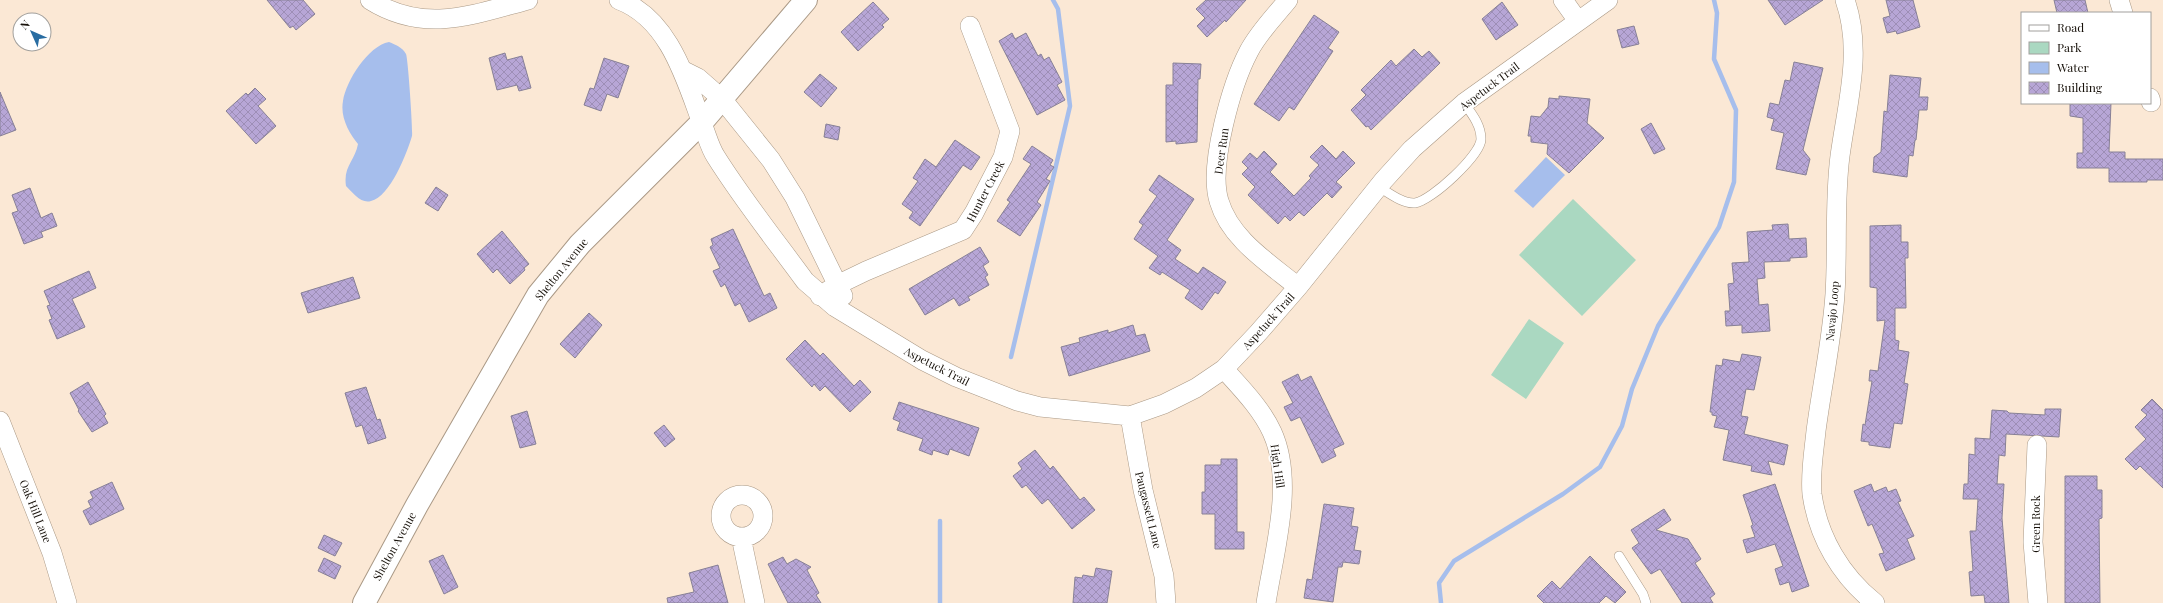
<svg xmlns="http://www.w3.org/2000/svg" width="2163" height="603" font-family="'Playfair Display',serif">
  <style>
    .green { fill: #aad8c1 }
    .water { fill: #a6beec }
    .lines { fill: none; stroke-linecap: round; stroke-linejoin: round }
    .stream { stroke: #a6beec; stroke-width: 4.5 }
    .building { fill: url(#building-cross-hatch); stroke: #878096 }
    .service-casing { stroke: #aa9986; stroke-width: 10 }
    .minor-casing { stroke: #aa9986; stroke-width: 20 }
    .secondary-casing { stroke: #aa9986; stroke-width: 24 }
    .service { stroke: #fff; stroke-width: 9 }
    .minor { stroke: #fff; stroke-width: 19 }
    .secondary { stroke: #fff; stroke-width: 22 }
    .labels { text-anchor: middle; dominant-baseline: central; stroke-width: 3.5; stroke-linejoin: round; paint-order: stroke }
    .street-label { font-size: 11px; fill: #17110a; stroke: #fff }
  </style>
  <defs>
    <pattern id="building-cross-hatch" width="8" height="8" patternUnits="userSpaceOnUse"><rect width="8" height="8" fill="#b7a6d6"/><path d="M0 0l8 8M0 8l8-8" fill="none" stroke="#9d8eb6"/></pattern>
  </defs>
  <rect width="100%" height="100%" fill="#fbe8d5"/>
  <!-- green -->
  <path class="green" d="M1573 199 1636 260 1582 316 1519 255Z
    M1529 319 1564 343 1526 399 1491 375Z"/>
  <!-- water -->
  <path class="water" d="M389 42C396 45 402 47 406 54 408 58 413 131 412 136 407 153 390 197 371 201 361 204 353 193 346 186 343 166 355 161 358 144 349 133 340 117 343 101 346 81 368 46 389 42Z
    M1546 157 1565 175 1533 208 1514 191Z"/>
  <g class="lines">
    <!-- stream -->
    <path class="stream" d="M1011 357 1070 106 1058 9 1053 0
      M940 521V603
      M1441 603 1439 583 1454 561 1563 494 1600 467 1622 426 1632 389 1658 326 1719 227 1734 182 1736 110 1714 59 1717 13 1714 0"/>
  </g>
  <!-- building -->
  <path class="building" d="M267 0H303L315 14 296 30 293 26 290 28Z
    M1206 0H1246L1226 22 1225 20 1207 37 1197 26 1205 18 1196 9Z
    M1768 0H1823L1785 25Z
    M1886 0H1913L1920 27 1897 34 1896 31 1887 33 1883 18 1890 16Z
    M2054 0H2085L2088 13H2057Z
    M873 2 889 19 882 25 884 27 858 51 841 32Z
    M1502 2 1518 25 1496 40 1482 19Z
    M1314 15 1339 32 1328 48 1333 51 1294 110 1289 107 1279 121 1254 104Z
    M1634 26 1639 44 1622 48 1617 30Z
    M1012 33 1015 39 1026 33 1038 56 1041 54 1044 60 1049 57 1062 82 1057 85 1065 100 1037 115 999 41Z
    M1414 49 1422 57 1429 51 1440 63 1371 130 1368 126 1366 127 1351 110 1366 95 1361 90 1391 60 1396 66Z
    M505 53 507 60 522 56 531 88 519 91 517 85 497 90 489 58Z
    M604 58 629 66 618 98 607 94 601 111 584 105 590 88 594 89Z
    M1794 62 1823 68 1803 150 1810 159 1806 175 1776 169 1784 133 1771 130 1774 119 1767 117 1770 103 1779 105 1785 80 1790 81Z
    M1173 63 1201 64 1200 79H1198L1197 142 1176 144V141L1166 142V85H1173Z
    M820 74 837 88 821 107 804 92Z
    M1890 75 1921 78 1919 97H1928L1927 110H1919L1916 140H1915L1913 156 1909 155 1907 177 1873 172 1874 157 1881 152 1884 111 1887 112Z
    M255 88 266 99 258 106 276 126 256 144 226 111 246 93 248 95Z
    M0 92 16 130 0 136Z
    M1559 96 1590 99 1587 123 1604 138 1569 173 1547 154 1548 144 1531 142V136H1528L1531 116 1540 117 1548 107 1549 98 1559 99Z
    M2070 103H2111L2109 152H2125V159H2163V180H2147V182H2109V168H2077V153H2083V118L2070 116Z
    M1651 123 1665 149 1654 154 1641 129Z
    M826 124 840 127 838 140 824 137Z
    M955 140 980 157 971 170 963 165 920 226 909 218 913 212 902 204 918 181 913 178 925 159 936 167Z
    M1322 145 1336 159 1343 151 1355 163 1336 182 1342 187 1332 198 1327 193 1304 216 1299 212 1290 221 1285 216 1278 224 1248 195 1255 187 1242 174 1248 168 1242 162 1250 153 1257 159 1264 151 1277 164 1270 172 1294 196 1311 178 1309 176 1319 165 1310 157Z
    M1032 146 1053 160 1050 165 1054 167 1046 179 1050 181 1037 202 1041 205 1020 236 997 221 1010 202 1007 200 1031 164 1023 159Z
    M1159 175 1194 199 1167 240 1181 250 1175 259 1198 274 1203 267 1226 282 1218 294 1215 292 1202 310 1185 298 1190 290 1162 272 1160 275 1149 268 1158 256 1134 239 1143 225 1139 222 1157 196 1149 190Z
    M436 187 448 195 438 211 425 203Z
    M30 188 41 218 52 213 57 226 41 232 43 237 24 244 12 213 18 211 12 195Z
    M1788 224 1789 239 1806 238 1807 257 1790 258V261L1764 262 1765 278 1757 279 1759 305 1768 304 1770 331 1742 333V325L1726 326 1725 311H1730L1728 284 1734 283 1732 263 1749 262 1747 232 1773 230 1772 225Z
    M1901 225V242H1908V258H1905L1906 308H1895V340L1899 341 1898 350 1909 352 1904 383 1908 384 1902 424 1894 423 1890 448 1869 445V442L1861 441 1863 424 1865 425 1872 381H1869L1870 370 1878 371 1885 320 1877 321V288L1870 287V226Z
    M733 229 764 296 770 293 777 308 749 322 740 303 735 306 725 284 721 287 713 271 720 268 710 247 713 245 711 239Z
    M502 231 529 264 524 268 525 270 510 284 497 269 493 273 477 254Z
    M980 247 989 262 983 266 988 275 985 277 989 285 968 297 970 300 959 306 954 298 925 315 909 289Z
    M89 271 96 288 72 299 85 327 57 339 49 320 52 319 47 306 50 305 44 291Z
    M353 277 360 298 308 313 301 293Z
    M589 313 602 325 575 358 560 344Z
    M1133 325 1136 336 1145 334 1150 351 1069 376 1061 347 1080 342 1079 338 1108 330V333Z
    M805 340 820 356 823 353 854 386 860 380 871 392 850 412 825 386 820 391 814 384 812 387 786 359Z
    M1742 354 1761 357 1754 390 1746 389 1741 416 1748 417 1744 434 1788 445 1784 465 1768 461 1772 475 1751 471 1752 466 1723 460 1729 430 1714 427 1717 416 1712 415V412H1710L1716 365 1722 366 1723 359 1740 362Z
    M1298 374 1301 381 1311 376 1344 444 1333 449 1336 456 1322 463 1300 417 1291 421 1284 407 1293 403 1282 382Z
    M88 382 106 414 104 416 108 423 92 432 78 411 79 410 70 393Z
    M366 387 377 420 380 419 386 438 368 444 362 425 356 427 345 393Z
    M2152 399 2163 410V488L2140 466 2136 470 2125 459 2146 439 2135 427 2147 415 2141 410Z
    M899 402 979 428 969 456 950 449 948 455 933 450 932 455 919 450 923 439 897 430 900 422 893 419Z
    M2045 409H2061L2059 437 2006 434 2005 456 1999 455 1997 484H2004L2002 518 2009 603H1985L1984 595 1971 596 1969 572 1973 571 1970 531H1976L1978 499H1963L1964 484H1968L1969 454 1975 455V438L1990 439 1992 410 2007 411 2009 413 2045 415Z
    M527 411 536 444 520 448 511 416Z
    M664 425 675 439 665 447 654 433Z
    M1035 450 1050 469 1053 466 1080 500 1084 497 1095 510 1072 529 1048 499 1042 504 1026 485 1022 488 1013 476 1022 469 1018 463Z
    M1221 459H1237V532H1244V549H1215V514H1202V492H1205V465H1221Z
    M2065 476H2097V490H2102V518L2099 519 2100 603H2065Z
    M112 482 124 509 90 525 83 511 91 507 88 501 93 498 90 492Z
    M1775 484 1809 586 1792 592 1789 582 1780 585 1775 569 1783 566 1775 544 1747 553 1743 540 1755 537 1751 526 1753 525 1743 495Z
    M1871 484 1874 492 1886 487 1888 492 1896 489 1901 501 1898 502 1914 536 1907 539 1915 559 1886 571 1879 554 1884 553 1872 524 1868 526 1854 491Z
    M1324 504 1354 508 1351 526 1358 527 1354 550 1361 551 1359 564 1343 562 1342 567H1338L1333 602 1304 598 1307 579 1312 580Z
    M1664 509 1671 520 1656 530 1688 539 1701 559 1695 563 1715 594 1710 598 1713 603H1682L1660 569 1651 574 1632 548 1639 543 1631 530Z
    M324 535 342 543 335 556 318 548Z
    M443 555 458 587 444 594 429 561Z
    M1590 556 1626 592 1615 603 1606 596 1599 603H1544L1537 596 1552 581 1560 589Z
    M783 557 787 564 796 559 811 567 807 570 819 593 816 595 821 603H788L768 564Z
    M324 558 341 566 335 579 318 571Z
    M718 565 728 603H668L667 598 694 592 689 573Z
    M1096 568 1112 571 1107 603H1073L1075 577 1082 578 1083 575 1094 577Z"/>
  <g class="lines">
    <defs>
      <path id="service" d="M1379 187C1389 193 1403 204 1415 203 1431 201 1481 155 1481 139 1481 125 1472 114 1464 103
        M1619 556 1643 594 1646 603"/>
      <path id="minor" d="M370 0C424 34 472 15 528 0
        M619 0C670 19 686 81 703 126 707 136 710 148 716 157 743 200 775 240 805 281L835 307 922 360 956 377 1017 401 1040 407 1130 416 1164 404 1196 388 1224 369 1258 333 1298 287 1383 181 1412 149 1464 103 1608 0
        M1288 0C1275 16 1259 32 1249 51 1232 83 1208 166 1219 201 1230 239 1269 263 1298 287
        M1563 0 1578 21
        M1845 0C1863 51 1847 104 1840 156 1834 202 1838 248 1835 294 1832 340 1822 385 1816 431 1814 451 1810 473 1812 494 1818 537 1841 576 1875 603
        M2119 0 2123 13
        M684 71 698 78 722 99 771 160 795 198 843 296
        M2150 98 2151 102
        M820 296 837 285 866 271 963 230 974 213 1003 157 1010 131 970 26
        M1224 369C1241 388 1261 408 1272 432 1295 482 1274 551 1266 603
        M1130 416 1143 490 1164 576 1166 603
        M0 421 52 553 67 603
        M2037 445 2033 542 2038 603
        M721 516a21 21 0 1 1 42 0a21 21 0 1 1-42 0Z
        M741 537 755 603"/>
      <path id="secondary" d="M364 603 417 505 538 295 580 244 702 122 806 0"/>
    </defs>
    <!-- service casing -->
    <use href="#service" class="service-casing"/>
    <!-- minor casing -->
    <use href="#minor" class="minor-casing"/>
    <!-- secondary casing -->
    <use href="#secondary" class="secondary-casing"/>
    <!-- service -->
    <use href="#service" class="service"/>
    <!-- minor -->
    <use href="#minor" class="minor"/>
    <!-- secondary -->
    <use href="#secondary" class="secondary"/>
  </g>
  <g class="labels">
    <!-- street labels -->
    <g class="street-label">
      <text transform="translate(1489 86) rotate(-37)">Aspetuck Trail</text>
      <text transform="translate(1221 151) rotate(-82)">Deer Run</text>
      <text transform="translate(985 191) rotate(-62)">Hunter Creek</text>
      <text transform="translate(561 269) rotate(-51)">Shelton Avenue</text>
      <text transform="translate(1832 311) rotate(-85)">Navajo Loop</text>
      <text transform="translate(1268 321) rotate(-48)">Aspetuck Trail</text>
      <text transform="translate(937 366) rotate(27)">Aspetuck Trail</text>
      <text transform="translate(1278 466) rotate(82)">High Hill</text>
      <text transform="translate(1149 510) rotate(76)">Paugassett Lane</text>
      <text transform="translate(36 511) rotate(68)">Oak Hill Lane</text>
      <text transform="translate(2035 524) rotate(-90)">Green Rock</text>
      <text transform="translate(394 546) rotate(-61)">Shelton Avenue</text>
    </g>
  </g>
  <!-- legend -->
  <rect x="2021" y="12" width="130" height="92" fill="#ffffff" stroke="#a2a09d"/>
  <rect x="2029" y="25" width="20" height="6" fill="#ffffff" stroke="#a2a09d"/>
  <text x="2057" y="32" font-size="12" fill="#17110a">Road</text>
  <rect x="2029" y="42" width="20" height="12" fill="#aad8c1" stroke="#a2a09d"/>
  <text x="2057" y="52" font-size="12" fill="#17110a">Park</text>
  <rect x="2029" y="62" width="20" height="12" fill="#a6beec" stroke="#a2a09d"/>
  <text x="2057" y="72" font-size="12" fill="#17110a">Water</text>
  <rect x="2029" y="82" width="20" height="12" fill="url(#building-cross-hatch)" stroke="#a2a09d"/>
  <text x="2057" y="92" font-size="12" fill="#17110a">Building</text>
  <!-- north arrow -->
  <g transform="translate(32 32) rotate(315)"><circle r="19" fill="#ffffff" stroke="#a2a09d"/>
  <path d="M0-3L7 15L0 10L-7 15Z" fill="#296da2"/>
  <text y="-6" font-size="11" font-weight="bold" text-anchor="middle" fill="#17110a">N</text>
  </g>
</svg>
